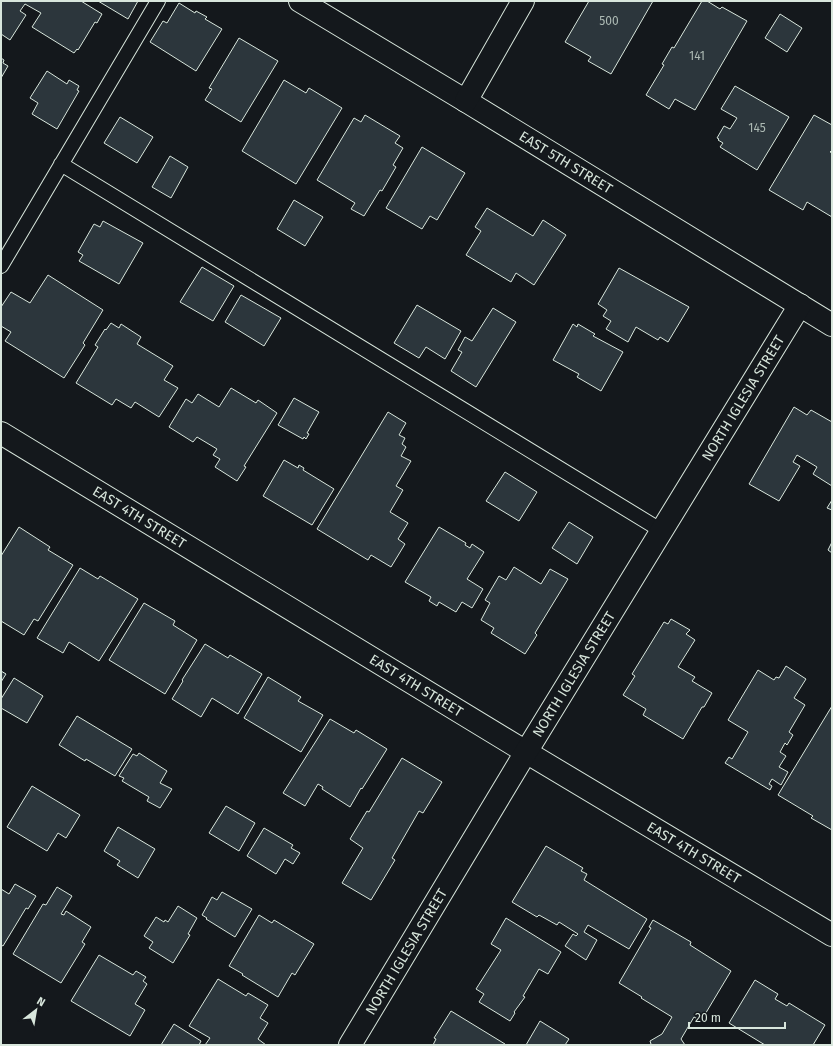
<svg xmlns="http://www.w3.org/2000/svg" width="833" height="1046" font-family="'Fira Sans',sans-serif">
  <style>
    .building { fill: #2c363c; stroke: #d8e6dc }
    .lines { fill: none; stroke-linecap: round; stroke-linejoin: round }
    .service-casing { stroke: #d8e6dc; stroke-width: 16 }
    .minor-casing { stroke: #d8e6dc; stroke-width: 24 }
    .service { stroke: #14181c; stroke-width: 14 }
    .minor { stroke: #14181c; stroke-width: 22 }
    .labels { text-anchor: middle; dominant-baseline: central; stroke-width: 3; stroke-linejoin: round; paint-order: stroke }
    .number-label { font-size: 12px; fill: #adbab4 }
    .street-label { font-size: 14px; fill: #d8e6dc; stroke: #14181c }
  </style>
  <rect width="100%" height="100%" fill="#14181c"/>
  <!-- building -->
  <path class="building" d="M1 1H81L102 14 97 23 95 22 78 50 77 49 74 53 32 27 41 13 25 4 20 11 26 15 10 40 1 34Z
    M98 1H138L128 19Z
    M589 1H653L611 74 588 61 591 57 565 42Z
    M702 1H707L720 9 722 7 747 21 695 110 675 99 669 109 646 95 664 65 662 64 672 47 674 48Z
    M179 3 195 13 196 11 207 17 205 19 222 29 196 71 150 42 163 21 167 23Z
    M780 14 802 28 787 52 765 38Z
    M239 38 278 61 241 122 205 100 212 89 209 88Z
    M1 58 4 60 3 63 8 66 1 78Z
    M47 71 67 84 69 80 79 86 77 90 79 91 57 129 32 114 38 103 30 98Z
    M284 80 306 93 309 88 342 108 296 184 242 151Z
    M735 86 789 117 757 170 720 147 723 143 718 140 719 139 717 138 724 126 730 129 737 118 721 109Z
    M365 115 400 136 395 143 403 148 393 165 396 167 382 191 380 190 364 216 351 209 355 203 317 180 354 118 361 122Z
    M814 115 832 125V150L830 152 832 153V217L807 202 803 210 769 190Z
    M120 117 153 137 137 163 104 143Z
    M422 147 465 173 437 220 430 216 422 229 386 208Z
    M170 156 188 167 171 198 152 187Z
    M294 200 323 217 305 246 277 229Z
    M487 208 533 236 543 220 566 235 534 285 516 273 511 282 466 255 481 231 475 227Z
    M103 221 143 243 119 284 79 261 83 255 78 252 94 224 100 227Z
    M202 267 234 286 213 321 180 302Z
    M619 268 689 307 668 342 660 337 658 340 636 327 628 342 606 329 611 321 603 316 607 310 598 304Z
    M48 275 103 310 83 343 85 345 64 378 5 341 11 332 1 326V307L11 292 30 303Z
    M241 295 281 318 264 346 225 322Z
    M417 305 461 331 445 359 426 347 419 358 394 343Z
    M493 308 516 322 476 387 451 371 462 352 458 350 465 337 472 341Z
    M111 323 119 328 121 324 141 337 137 344 173 366 164 380 178 388 159 417 135 402 131 408 116 399 112 405 76 383 98 347 95 345 105 329 106 330Z
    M573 324 577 327 578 324 595 334 593 336 623 352 601 391 577 377 579 374 553 360Z
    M231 388 256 403 258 400 277 413 244 466 246 467 237 481 215 467 220 459 213 455 217 449 197 437 193 442 169 427 186 399 192 403 198 394 219 407Z
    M294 398 319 412 307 433 309 434 306 439 304 437 303 439 278 425Z
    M794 407 807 415 811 410 832 422V486L813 474 817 467 797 455 793 462 800 466 779 501 749 484Z
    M388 412 406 423 399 435 405 438 402 444 406 447 401 456 411 461 396 486 403 490 390 512 408 523 398 539 405 544 391 567 371 555 368 560 317 529Z
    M284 460 298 468 299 465 304 468 303 470 334 489 312 525 263 496Z
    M505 472 537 492 519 521 486 501Z
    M832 500V510L827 508Z
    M569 522 593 537 577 564 552 548Z
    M19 527 50 547 48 550 73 565 38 621 34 619 24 635 1 621V556Z
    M439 527 466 543 465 545 470 548 472 544 484 552 467 579 483 589 472 608 462 602 456 612 439 602 437 606 429 601 431 597 405 582Z
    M832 542V553L828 550Z
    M514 567 541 584 550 569 568 579 535 633 537 635 525 654 491 633 494 628 481 620 490 603 485 600 499 576 506 580Z
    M80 568 98 579 100 576 138 599 99 661 69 642 63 653 37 638Z
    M144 603 175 621 173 625 197 640 165 694 109 660Z
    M671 619 690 630 686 634 695 640 678 667 695 677 692 681 712 693 704 707H702L683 739 643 715 646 709 623 695 635 676 632 674 664 622 668 624Z
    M205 644 228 658 230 655 262 674 238 714 212 698 201 717 172 699 183 681 182 680Z
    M786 666 806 679 794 698 805 705 789 732 793 735 787 745 785 743 780 752 786 756 779 767 788 772 781 785 772 779 769 784 772 786 770 790 725 763 729 757 732 759 748 732 728 720 758 670 774 680 776 677 779 678Z
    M1 671 6 674 1 682Z
    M268 677 301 697 298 701 323 715 301 752 244 718Z
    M14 678 43 696 27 723 1 708V699Z
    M832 706V830L811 818 813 816 778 795Z
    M77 716 132 749 115 776 86 759 85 761 59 745Z
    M330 719 354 733 356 730 387 749 362 789 361 788 350 807 322 789 323 787 318 784 305 806 283 793Z
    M139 753 167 771 160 783 172 789 160 808 147 801 149 797 122 781 124 778 119 776 133 754 137 756Z
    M402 758 442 782 423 813 419 811 392 858 395 860 371 900 342 883 363 848 350 839 367 811 369 812Z
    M32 786 80 815 66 838 58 833 47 851 7 827Z
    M226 806 255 823 239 851 209 833Z
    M118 827 155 849 138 878 117 865 120 861 104 851Z
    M264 828 293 845 291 848 300 853 293 864 285 859 276 874 247 856Z
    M546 846 583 868 581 871 587 874 584 880 647 919 629 949 588 925 584 932 597 940 586 960 565 946 573 934 576 936 578 934 559 922 557 925 539 915 537 917 512 902Z
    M15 884 36 896 28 909 26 908 3 946 1 945V889L9 894Z
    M57 887 72 896 61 914 64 915 66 911 91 927 82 942 85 944 61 983 13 954 43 904 46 905Z
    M222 892 252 909 235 937 206 919 207 918 202 915 212 897 217 900Z
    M178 906 197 918 188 934 190 935 173 963 149 948 153 942 144 936 156 917 164 922 165 920 168 922Z
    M259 915 272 923 274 920 314 944 295 975 292 973 278 997 242 975 243 974 229 966Z
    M506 918 561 952 548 974 539 969 523 996 525 997 514 1012 515 1013 510 1021 479 1002 484 994 476 989 501 950 491 944Z
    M653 920 691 942 690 945 731 971 701 1021 694 1017 681 1039 685 1045H649L651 1044 650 1041 662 1034 672 1017 641 998 642 997 619 983 651 928 649 927Z
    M99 955 133 975 136 971 146 977 143 981 147 984 135 1004 145 1010 130 1036 71 1001Z
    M218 979 246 996 248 993 268 1005 260 1018 268 1023 258 1039 266 1045H205L210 1038 189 1026Z
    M755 980 778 994 775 999 787 1006 789 1003 825 1025 813 1045H765L729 1023Z
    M451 1011 505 1044V1045H433L436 1039 434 1038Z
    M540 1021 569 1039 565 1045H526Z
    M174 1024 201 1041 199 1045H161Z"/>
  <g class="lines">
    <defs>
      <path id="service" d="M61 164 662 531
        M1 266 158 1"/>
      <g id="minor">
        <path id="s1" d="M300 1 466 101 832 325"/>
        <path d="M466 101 523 1"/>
        <path id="s2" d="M1 433 526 752 832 935"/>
        <path id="s3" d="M350 1045 526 752 800 305"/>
      </g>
    </defs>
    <!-- service casing -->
    <use href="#service" class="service-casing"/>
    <!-- minor casing -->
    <use href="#minor" class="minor-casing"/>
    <!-- service -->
    <use href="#service" class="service"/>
    <!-- minor -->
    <use href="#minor" class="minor"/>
  </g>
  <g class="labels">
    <!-- number labels -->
    <g class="number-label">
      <text x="609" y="21">500</text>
      <text x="697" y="56">141</text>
      <text x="757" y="128">145</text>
    </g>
    <!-- street labels -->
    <g class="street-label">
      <text stroke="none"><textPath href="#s1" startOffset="311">EAST 5TH STREET</textPath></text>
      <text stroke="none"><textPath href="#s3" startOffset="757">NORTH IGLESIA STREET</textPath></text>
      <text stroke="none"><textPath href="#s2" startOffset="162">EAST 4TH STREET</textPath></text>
      <text stroke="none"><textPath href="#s3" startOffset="433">NORTH IGLESIA STREET</textPath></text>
      <text stroke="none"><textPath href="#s2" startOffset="486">EAST 4TH STREET</textPath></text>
      <text stroke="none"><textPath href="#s2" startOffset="810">EAST 4TH STREET</textPath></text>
      <text stroke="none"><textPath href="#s3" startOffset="109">NORTH IGLESIA STREET</textPath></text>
    </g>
  </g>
  <!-- border -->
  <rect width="833" height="1046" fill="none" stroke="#d8e6dc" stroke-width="4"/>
  <!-- north arrow -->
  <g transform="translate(36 1010) rotate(31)" stroke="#14181c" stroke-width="3" paint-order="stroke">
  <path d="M0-3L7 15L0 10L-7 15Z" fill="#d8e6dc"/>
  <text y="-6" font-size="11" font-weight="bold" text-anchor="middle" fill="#d8e6dc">N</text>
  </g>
  <!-- scale -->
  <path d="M689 1022v6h96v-6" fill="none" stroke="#d8e6dc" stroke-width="2"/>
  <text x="695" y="1022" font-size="12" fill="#d8e6dc" stroke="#14181c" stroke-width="3" paint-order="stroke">20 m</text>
</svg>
